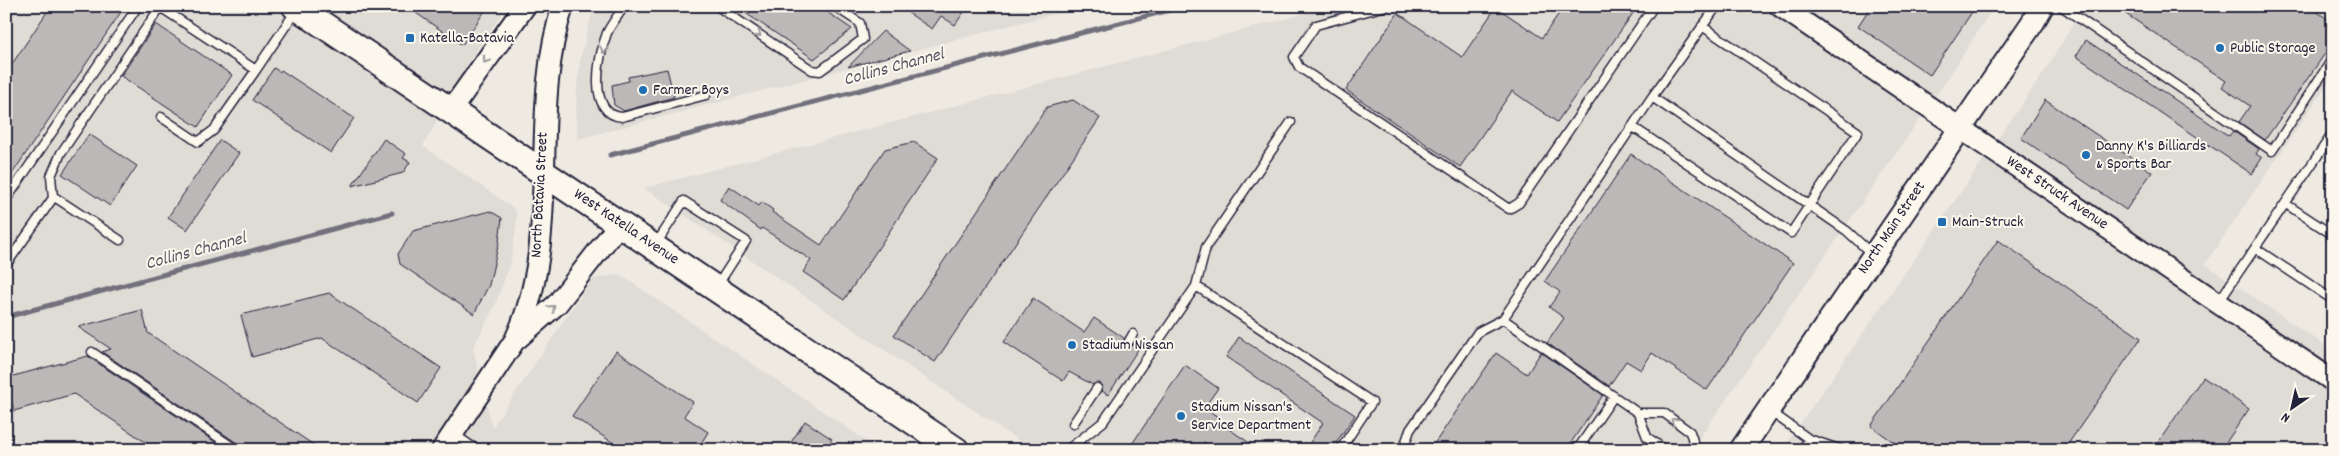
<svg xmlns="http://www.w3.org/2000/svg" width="2339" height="456" font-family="Dekko,sans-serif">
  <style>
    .built { fill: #dfdbd5 }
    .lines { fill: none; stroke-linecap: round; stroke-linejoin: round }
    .stream { stroke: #716f7c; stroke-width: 5 }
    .building { fill: #bcb8b8; stroke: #22223b }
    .service-casing { stroke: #22223b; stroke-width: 11 }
    .tertiary-casing { stroke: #22223b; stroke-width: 24 }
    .secondary-casing { stroke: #22223b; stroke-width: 26 }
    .primary-casing { stroke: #22223b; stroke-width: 29 }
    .service { stroke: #fbf7ec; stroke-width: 8 }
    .tertiary { stroke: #fbf7ec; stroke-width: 20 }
    .secondary { stroke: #fbf7ec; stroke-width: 22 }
    .primary { stroke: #fbf7ec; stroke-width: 25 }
    .oneway { stroke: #99979c }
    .poi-dot { fill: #1f6fb2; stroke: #fbf7ec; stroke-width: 2 }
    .labels { text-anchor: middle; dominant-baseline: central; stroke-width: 4; stroke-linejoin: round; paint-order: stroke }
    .poi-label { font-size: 16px; fill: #22223b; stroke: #fbf7ec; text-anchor: start }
    .street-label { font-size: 16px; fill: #22223b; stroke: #fbf7ec }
    .water-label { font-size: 18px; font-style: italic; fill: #575666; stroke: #fbf7ec }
  </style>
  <rect width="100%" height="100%" fill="#eeeae2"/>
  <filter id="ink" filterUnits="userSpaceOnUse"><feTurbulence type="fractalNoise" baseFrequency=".02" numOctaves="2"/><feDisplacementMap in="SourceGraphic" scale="10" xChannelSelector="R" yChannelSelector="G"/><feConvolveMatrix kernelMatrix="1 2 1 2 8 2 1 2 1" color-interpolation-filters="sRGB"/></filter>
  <g filter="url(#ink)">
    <!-- built -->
    <path class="built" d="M6 6H507L470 60 423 146 512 207 516 212 517 221 511 260 496 303 473 348 492 428 592 279 619 274 880 450H6Z
      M594 6H1064L1069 10 578 139 576 120 577 87 581 55Z
      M1334 6H1994L1948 78 1691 450H1039L1027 442H1021L644 188Z
      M2083 6H2333V76L2205 264 2333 351V450H1782L2049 65Z"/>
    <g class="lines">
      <!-- stream -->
      <path class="stream" d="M610 155 1185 6
        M6 317 392 213"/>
    </g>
    <!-- building -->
    <path class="building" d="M51 6H125L6 183V73Z
      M406 6H488L462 45Z
      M735 6H818L852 29 814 59Z
      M898 6H968L955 25 941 16 932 29Z
      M1564 6H1638L1557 122 1512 91 1460 167 1346 90 1398 13 1462 57 1496 7 1542 38Z
      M1871 6H1976L1930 75 1858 26Z
      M2114 6H2309L2333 23V42L2265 140 2239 122 2250 106 2222 87 2226 81Z
      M156 24 232 75 198 127 121 76Z
      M883 31 910 51 848 67 879 35Z
      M2086 40 2229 136 2233 131 2259 149 2256 154 2262 158 2252 174 2076 56Z
      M274 68 280 72 281 70 354 118 331 153 252 100Z
      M667 69 674 97 624 111 614 105 612 85 629 81 628 77Z
      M1073 100 1100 118 935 362 894 335 1047 107Z
      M2045 100 2152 172 2126 210 2021 138Z
      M89 134 137 166 110 206 62 174Z
      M384 139 406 154 403 158 410 162 403 173 352 186Z
      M220 140 239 153 187 230 168 217Z
      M914 142 938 158 844 300 803 272 811 260 762 228 761 230 720 200 729 186 759 206 762 202 773 210 772 212 821 245 885 149Z
      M1631 154 1793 263 1707 390 1652 353 1641 370 1626 361 1609 386 1547 343 1564 318 1549 307 1560 292 1545 281Z
      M490 211 502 218 499 242 489 285 474 314 400 264 398 254 413 231Z
      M1998 240 2141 338 2064 450H1905L1871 426Z
      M329 293 441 368 418 403 322 338 252 357 241 315Z
      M1033 298 1084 332 1094 318 1124 338 1126 346 1130 347 1134 344 1139 348 1108 395 1102 391V386L1100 383 1093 385 1069 372 1063 381 1004 342Z
      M142 310 148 333 321 450H267L259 444 256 450H243L240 445 102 352 111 349 78 327Z
      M1239 337 1355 415 1331 450H1305L1323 423 1226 357Z
      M616 351 693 402 684 416 708 432 697 450H624L572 416Z
      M1541 352 1603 395 1566 450H1430L1496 353 1527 374Z
      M88 356 89 357 227 450H157L74 394 14 411 6 378Z
      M1185 365 1218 388 1204 408 1220 418 1217 421 1260 450H1215L1204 442 1198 450H1128Z
      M2203 377 2249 409 2221 450H2153Z
      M805 421 832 439 825 450H786Z"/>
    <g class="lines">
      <defs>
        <path id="service" d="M624 6C619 15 611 24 607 33 598 56 587 115 622 117L706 95
          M717 6 812 70 820 71 863 39 860 23 834 6
          M1386 6 1316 25 1294 57 1299 67 1509 209 1519 203 1654 6
          M1717 6 1652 97 1847 231 1873 255
          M2061 6 2272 151 2333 58
          M160 7 256 70 295 12
          M161 117 198 142 214 130 256 70
          M1633 127 1791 233 1858 132 1702 26
          M53 196 120 240
          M6 200 138 6
          M2286 204 2333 235
          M656 244 684 201 746 241 717 286
          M2255 248 2333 300
          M6 265 53 198 51 176 61 153 161 6
          M1196 286 1372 402 1340 450
          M2219 301 2333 133
          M1503 319 1638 413 1647 437 1665 450
          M1129 341 1133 334
          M92 352 237 450
          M1771 412 1809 439 1802 450
          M1638 413H1664L1690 432 1696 450
          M1073 424 1097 388
          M454 434 477 450
          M1809 439 1842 450
          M1067 450 1103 422 1196 286 1206 247 1291 122
          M1403 450 1410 430 1478 332 1503 319 1652 97
          M1577 450 1614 396"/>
        <path id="tertiary" d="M1780 6 2333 381
          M451 110 525 6
          M517 339 557 304 620 223
          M442 450 515 340C564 236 527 114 563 6"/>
        <path id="secondary" d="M1741 450 2033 22 2042 6"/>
        <path id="primary" d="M295 6 956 450"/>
      </defs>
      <!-- service casing -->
      <use href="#service" class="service-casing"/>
      <!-- tertiary casing -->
      <use href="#tertiary" class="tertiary-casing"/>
      <!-- secondary casing -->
      <use href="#secondary" class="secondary-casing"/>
      <!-- primary casing -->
      <use href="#primary" class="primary-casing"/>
      <!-- service -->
      <use href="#service" class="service"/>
      <!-- tertiary -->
      <use href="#tertiary" class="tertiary"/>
      <!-- secondary -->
      <use href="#secondary" class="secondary"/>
      <!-- primary -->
      <use href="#primary" class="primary"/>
    </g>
    <!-- one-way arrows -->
    <defs><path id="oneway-chevron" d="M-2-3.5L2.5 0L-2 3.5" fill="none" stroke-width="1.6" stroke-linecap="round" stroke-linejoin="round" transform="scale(1.25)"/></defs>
    <g class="oneway">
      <use href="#oneway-chevron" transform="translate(758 34) rotate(34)"/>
      <use href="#oneway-chevron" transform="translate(604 50) rotate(102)"/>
      <use href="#oneway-chevron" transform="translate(486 60) rotate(126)"/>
      <use href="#oneway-chevron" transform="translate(552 308) rotate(-42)"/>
      <use href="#oneway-chevron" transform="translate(1674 421) rotate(-144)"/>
    </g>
  </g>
  <!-- markers -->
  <g class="poi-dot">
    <rect x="405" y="33" width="10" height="10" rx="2.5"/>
    <circle cx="2220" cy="48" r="5"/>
    <circle cx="643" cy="90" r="5"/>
    <circle cx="2086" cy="155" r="5"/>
    <rect x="1937" y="217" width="10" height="10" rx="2.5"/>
    <circle cx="1072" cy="345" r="5"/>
    <circle cx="1181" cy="416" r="5"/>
  </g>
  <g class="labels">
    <!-- poi labels -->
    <g class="poi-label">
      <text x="420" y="38">Katella-Batavia</text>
      <text x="2230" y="48">Public Storage</text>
      <text x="653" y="90">Farmer Boys</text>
      <text x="2096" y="146">Danny K's Billiards<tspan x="2096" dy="18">&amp; Sports Bar</tspan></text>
      <text x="1952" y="222">Main-Struck</text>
      <text x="1082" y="345">Stadium Nissan</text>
      <text x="1191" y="407">Stadium Nissan's<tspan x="1191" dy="18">Service Department</tspan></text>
    </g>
    <!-- street labels -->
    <g class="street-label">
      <text transform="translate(2057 193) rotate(34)">West Struck Avenue</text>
      <text transform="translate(540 195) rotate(-87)">North Batavia Street</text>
      <text transform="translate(626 227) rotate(34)">West Katella Avenue</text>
      <text transform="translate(1892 228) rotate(-56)">North Main Street</text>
    </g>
    <!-- water labels -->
    <g class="water-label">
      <text transform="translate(894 68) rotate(-15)">Collins Channel</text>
      <text transform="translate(196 252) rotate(-15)">Collins Channel</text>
    </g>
  </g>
  <!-- margin -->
  <rect width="2339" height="456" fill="none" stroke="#fbf7ec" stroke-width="25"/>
  <rect x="12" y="12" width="2314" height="431" fill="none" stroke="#22223b" stroke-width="2" filter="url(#ink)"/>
  <!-- north arrow -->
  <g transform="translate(2292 408) rotate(214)" stroke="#fbf7ec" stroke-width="4" paint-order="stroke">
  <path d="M0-4L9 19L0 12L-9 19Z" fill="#22223b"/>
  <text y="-8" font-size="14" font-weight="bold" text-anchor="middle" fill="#22223b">N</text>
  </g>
</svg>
